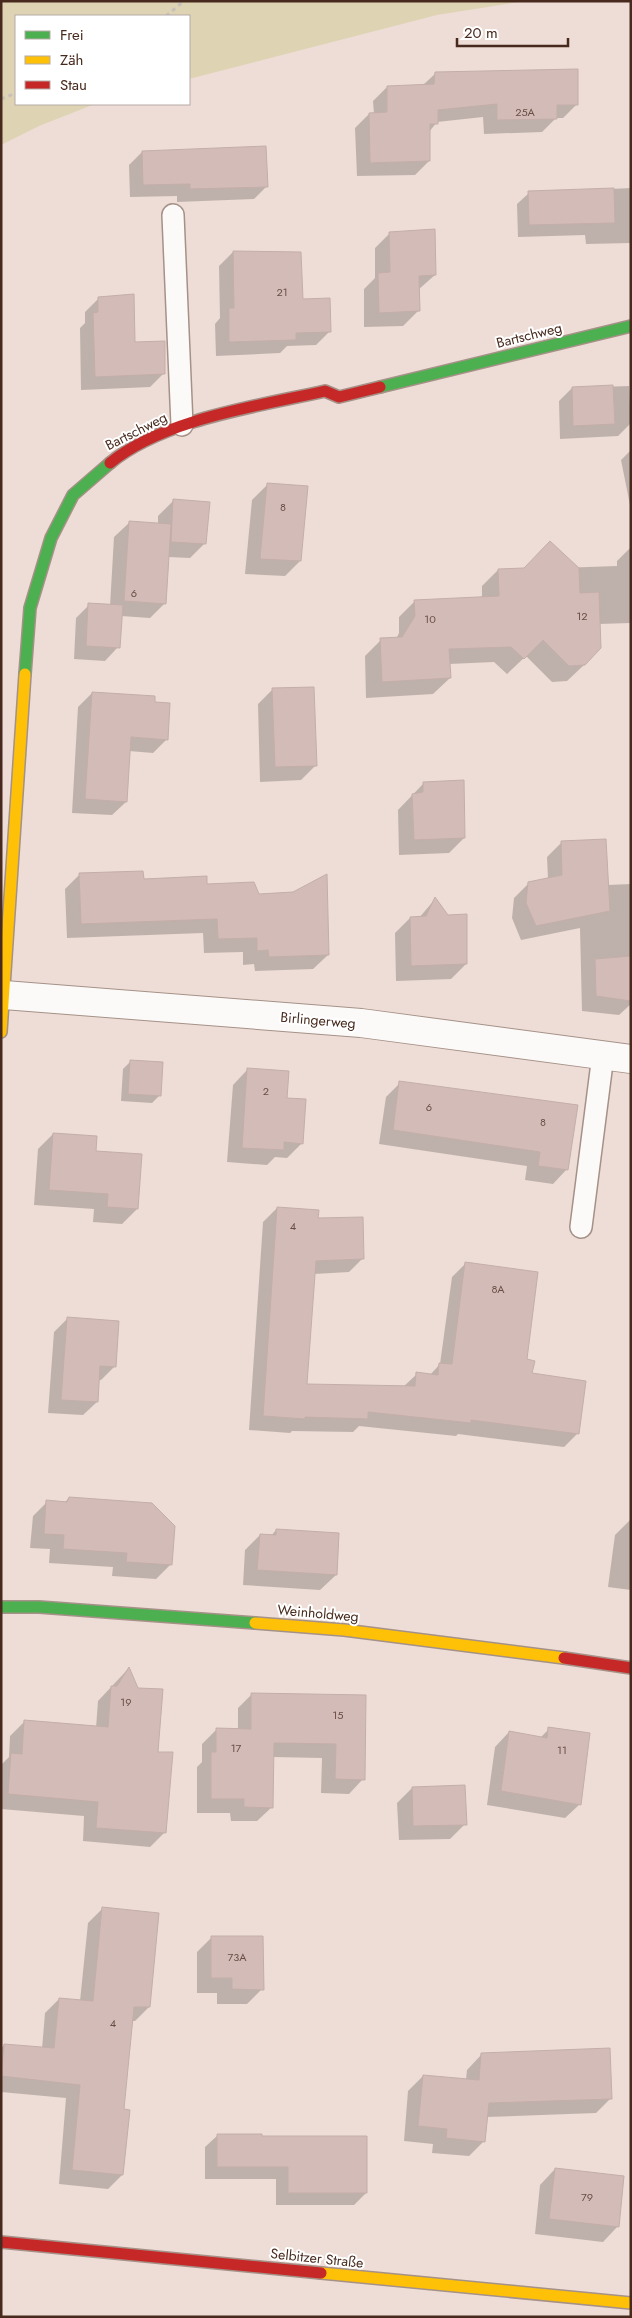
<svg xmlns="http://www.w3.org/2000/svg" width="632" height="2318" font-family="Jost,sans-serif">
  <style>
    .green { fill: #ded4b4 }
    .shadow { fill: #0003 }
    .building { fill: #d3bcb8; stroke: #c4aea9 }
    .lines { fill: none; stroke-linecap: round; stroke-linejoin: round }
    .lane-casing { stroke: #a59187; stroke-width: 24 }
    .street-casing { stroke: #a59187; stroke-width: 30 }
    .fast-casing { stroke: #a59187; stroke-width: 14 }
    .slow-casing { stroke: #a59187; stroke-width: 14 }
    .jam-casing { stroke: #a59187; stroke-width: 14 }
    .path { stroke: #c9bfbb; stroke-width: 3; stroke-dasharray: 4 4; stroke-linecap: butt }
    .lane { stroke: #fcfaf9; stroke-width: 21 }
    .street { stroke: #fcfaf9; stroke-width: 28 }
    .fast { stroke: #4caf50; stroke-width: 11 }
    .slow { stroke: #ffc107; stroke-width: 11 }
    .jam { stroke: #c62828; stroke-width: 11 }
    .labels { text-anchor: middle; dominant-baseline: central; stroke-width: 4; stroke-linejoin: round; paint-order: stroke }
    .number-label { font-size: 11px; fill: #6a4e44 }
    .street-label { font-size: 14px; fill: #472a1d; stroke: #fff }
  </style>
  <rect width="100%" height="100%" fill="#eeddd6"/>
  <!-- green -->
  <path class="green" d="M1 1H525L437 15 189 79V16H16V104H95L39 126 1 145Z"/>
  <!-- shadow -->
  <path class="shadow" d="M436 73 577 104 563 118H556L542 132 484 134 483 117 437 122 429 132V161L415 175 357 176 355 128 369 114H374L373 101 387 87 423 85Z
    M142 152 267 186 254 199 177 202V196L130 197 129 165Z
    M631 188V243L586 244 585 235 518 237 517 204 529 193Z
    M390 233 435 275 418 290V311L403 326 364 327V289L375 278V248Z
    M233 252 302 301 330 331 316 345 287 346 280 353 216 356 215 324 220 318 219 266Z
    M99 298 134 343 164 373 150 387 81 390 80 328 85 323V312Z
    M629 386 631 423 618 436 560 439 559 401 572 388Z
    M631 450V505H630L621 460Z
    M267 485 300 561 285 576 245 574 252 500Z
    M173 501 205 543 190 558 168 557 165 603 150 618 121 616 118 647 105 661 74 659 76 618 89 605 110 606 114 537 130 522 158 524V516Z
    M631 547V623L599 624 584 665 567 681 552 682 526 656 507 674 494 662 449 664 450 678 433 694 366 698 365 656 381 640 396 639 399 633V617L415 601 482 598V586L498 570 617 566V561Z
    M273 689 316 765 301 780 260 782 258 704Z
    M92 693 154 703 167 739 153 753 129 751 126 802 112 815 72 813 78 707Z
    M423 784 464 838 449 853 399 855 398 810Z
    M562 842 608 885 631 884V1004L619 1015 582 1011 580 928 521 940 512 918 514 898 529 883 548 879 547 857Z
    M79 875 206 885 259 895 328 955 313 969 255 971 254 964 243 965V952L204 953 203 933 67 938 65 889Z
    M435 899 466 964 451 979 396 981 395 933 410 918H419Z
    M131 1061 160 1095 152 1103 121 1101 123 1069Z
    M248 1069 286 1099 302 1143 287 1158 275 1157 267 1165 227 1162 233 1085Z
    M400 1083 577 1106 567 1169 553 1184 525 1180 527 1166 379 1144 386 1097Z
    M53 1134 95 1152 137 1209 122 1224 93 1222 94 1209 34 1205 38 1149Z
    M277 1208 317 1220 363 1258 349 1272 314 1274 306 1385 403 1387 417 1374 430 1375 440 1364 452 1277 466 1263 526 1360 531 1375 578 1433 564 1447 458 1434 456 1436 359 1426 353 1432 292 1431 290 1433 249 1430 263 1222Z
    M68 1318 115 1366 101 1380H98L97 1402 83 1415 48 1413 54 1332Z
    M69 1498 171 1564 156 1579 112 1576 113 1567 49 1563 50 1549 30 1548 33 1516 47 1502 64 1503Z
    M631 1519V1590L608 1587 615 1535Z
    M276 1530 336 1575 320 1590 243 1585 245 1550 260 1535 271 1536Z
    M128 1669 157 1753 165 1832 150 1847 83 1841 84 1816 1 1809V1765L9 1757 10 1736 25 1721 96 1728 98 1701Z
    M252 1694 364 1696 363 1779 349 1794 321 1793 322 1758 273 1757 272 1807 257 1821H231L230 1813H197V1767L202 1762V1744L217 1729 238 1730V1708Z
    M549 1729 580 1804 565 1818 487 1805 495 1747 509 1732 540 1738Z
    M412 1788 465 1824 450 1839 399 1840 397 1803Z
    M103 1908 149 2007 135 2021H131L122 2110V2175L108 2189 59 2184 66 2098 1 2092V2048L4 2045 42 2049 45 2013 59 1999 80 2001 88 1923Z
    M212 1937 262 1989 247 2004H217V1993H197V1952Z
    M482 2054 611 2098 596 2113 486 2117 484 2141 469 2156 432 2153 433 2144 404 2141 408 2091 423 2076 466 2080 467 2070Z
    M218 2135 260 2137 366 2193 354 2205H276V2179H205V2147Z
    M555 2169 618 2226 603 2242 535 2234 540 2185Z"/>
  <!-- building -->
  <path class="building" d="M578 69V105H557V119L497 120V104L438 110V124H430V161L370 163 369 113 387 112V86L434 84 435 72Z
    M266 146 268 187 190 189V184L143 185 142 151Z
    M614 188 615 223 529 225 528 191Z
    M435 229 436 275 419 276 420 311 379 313 378 273 390 272 389 232Z
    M233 251 301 252 303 299 330 298 331 332 296 333V340L229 342V308H234Z
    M134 294 135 342 165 341V374L95 377 93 313 98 312V297Z
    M613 385 615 424 573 426 572 387Z
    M267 483 308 486 301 561 260 559Z
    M173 499 210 502 206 544 171 542Z
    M129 521 171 524 166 604 124 601Z
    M550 541 579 568 580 593 599 592 601 648 585 665 569 666 543 640 524 659 511 647 449 649 451 678 382 682 380 638 402 637 415 616 414 600 499 596 498 569 524 568Z
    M88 603 123 605 120 648 86 646Z
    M314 687 317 766 275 767 272 688Z
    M92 692 155 696V702L170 703 168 740 131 737 127 802 85 799Z
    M464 780 465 838 414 840 412 794 423 792V782Z
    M606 839 610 911 536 926 526 903 528 882 562 875 561 841Z
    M143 871 144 879 207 876V884L254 882 259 894 293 892 327 874 329 955 269 957 268 950 257 951V938L218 939 217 919 81 924 79 873Z
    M435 897 448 915 467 914V964L411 966 410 917 426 916Z
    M631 956V1001L596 996 595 959Z
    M130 1060 163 1062 161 1096 128 1094Z
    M247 1068 289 1071 287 1098 306 1099 303 1144 284 1142V1150L242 1148Z
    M399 1081 578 1105 568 1170 538 1166 540 1152 393 1130Z
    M53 1133 97 1136 96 1151 142 1154 138 1209 107 1207 108 1194 49 1190Z
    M277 1207 319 1210 318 1218 363 1217 364 1259 316 1261 307 1384 415 1386 416 1372 438 1375 439 1363 452 1364 465 1262 538 1272 527 1359 535 1361 532 1373 586 1381 579 1434 471 1420V1423L368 1412V1419L305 1417V1419L263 1416Z
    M67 1317 119 1321 116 1367 100 1366 98 1402 61 1400Z
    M69 1497 152 1503 175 1526 172 1565 126 1562 127 1553 63 1549 64 1535 44 1534 46 1500 67 1502Z
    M276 1529 339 1533 337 1575 257 1570 260 1534 276 1535Z
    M129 1667 138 1688 163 1689 158 1752H173L166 1833 96 1828 98 1802 8 1794 11 1753 22 1754 24 1720 108 1727 111 1686H117Z
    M251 1693 366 1695 365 1780 335 1779 336 1744 274 1743 273 1808 244 1807V1799H211V1752H216V1728L251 1729Z
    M548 1727 590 1733 581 1805 501 1791 509 1731 547 1738Z
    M465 1785 467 1825 413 1826 412 1787Z
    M102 1907 159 1913 150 2007H134L124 2109 130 2110 123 2175 72 2170 80 2085 1 2076 4 2044 54 2048 59 1998 93 2001Z
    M211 1936H263L264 1990 232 1989V1978H211Z
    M610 2048 612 2099 489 2103 485 2142 446 2138 447 2129 418 2126 423 2075 479 2080 481 2053Z
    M217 2134H262V2136H367V2193H288V2167H217Z
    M555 2168 624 2176 619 2227 549 2219Z"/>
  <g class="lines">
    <defs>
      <path id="lane" d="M173 215 182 425
        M581 1227 603 1055"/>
      <path id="street" d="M4 995 361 1023 631 1059"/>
      <path id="fast" d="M380 387 631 326
        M25 674 30 608 51 538 73 495 110 463
        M1 1607H39L255 1623"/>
      <path id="slow" d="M1 1032 25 674
        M255 1623 344 1630 564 1658
        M321 2273 631 2303"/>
      <path id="jam" d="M110 463C163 419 259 406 325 391L339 397 380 387
        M564 1658 631 1668
        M1 2242 321 2273"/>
    </defs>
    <!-- lane casing -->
    <use href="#lane" class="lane-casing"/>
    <!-- street casing -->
    <use href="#street" class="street-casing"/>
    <!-- fast casing -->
    <use href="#fast" class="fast-casing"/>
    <!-- slow casing -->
    <use href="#slow" class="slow-casing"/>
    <!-- jam casing -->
    <use href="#jam" class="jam-casing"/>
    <!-- path -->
    <path class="path" d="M166 16 184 1
      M1 99 16 93"/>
    <!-- lane -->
    <use href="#lane" class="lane"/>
    <!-- street -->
    <use href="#street" class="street"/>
    <!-- fast -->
    <use href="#fast" class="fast"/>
    <!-- slow -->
    <use href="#slow" class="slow"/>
    <!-- jam -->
    <use href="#jam" class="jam"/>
  </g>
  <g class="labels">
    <!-- number labels -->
    <g class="number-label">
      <text x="525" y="112">25A</text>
      <text x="282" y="292">21</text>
      <text x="283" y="507">8</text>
      <text x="134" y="593">6</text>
      <text x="582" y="616">12</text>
      <text x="430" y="619">10</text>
      <text x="266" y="1091">2</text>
      <text x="429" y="1107">6</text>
      <text x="543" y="1122">8</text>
      <text x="293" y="1226">4</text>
      <text x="498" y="1289">8A</text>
      <text x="126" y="1702">19</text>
      <text x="338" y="1715">15</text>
      <text x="236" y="1748">17</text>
      <text x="562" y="1750">11</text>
      <text x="237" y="1957">73A</text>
      <text x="113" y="2023">4</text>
      <text x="587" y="2197">79</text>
    </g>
    <!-- street labels -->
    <g class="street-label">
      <text transform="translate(529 335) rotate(-14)">Bartschweg</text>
      <text transform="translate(136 431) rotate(-27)">Bartschweg</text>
      <text transform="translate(318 1020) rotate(5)">Birlingerweg</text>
      <text transform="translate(318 1613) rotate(5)">Weinholdweg</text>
      <text transform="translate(317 2258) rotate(6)">Selbitzer Straße</text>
    </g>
  </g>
  <!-- border -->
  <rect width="632" height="2318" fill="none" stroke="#472a1d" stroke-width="5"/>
  <!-- legend -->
  <rect x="15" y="15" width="175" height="90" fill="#ffffff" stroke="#b5aaa5"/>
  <rect x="25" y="31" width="25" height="8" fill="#4caf50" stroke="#b5aaa5"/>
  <text x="60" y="40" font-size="15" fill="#472a1d">Frei</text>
  <rect x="25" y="56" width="25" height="8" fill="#ffc107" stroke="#b5aaa5"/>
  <text x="60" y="65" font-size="15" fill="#472a1d">Zäh</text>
  <rect x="25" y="81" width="25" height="8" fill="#c62828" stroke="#b5aaa5"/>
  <text x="60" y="90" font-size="15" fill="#472a1d">Stau</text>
  <!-- scale -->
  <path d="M457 38v8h111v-8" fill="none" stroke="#472a1d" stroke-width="2.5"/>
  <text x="464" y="38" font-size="15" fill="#472a1d" stroke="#ffffff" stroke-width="4" paint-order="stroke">20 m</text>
</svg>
